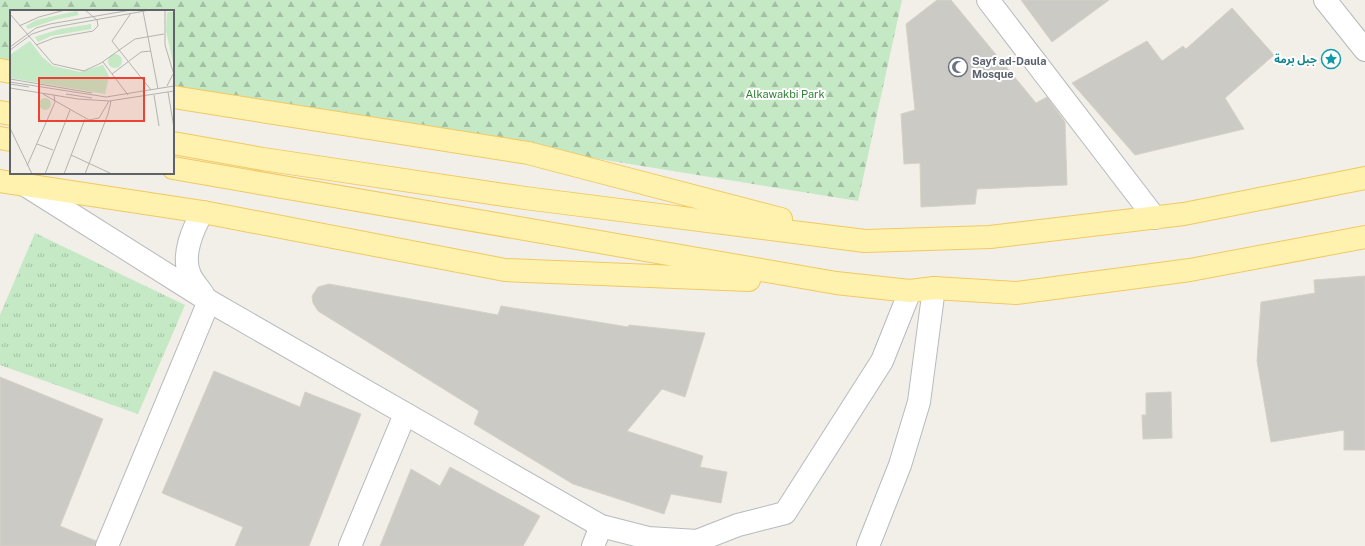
<svg xmlns="http://www.w3.org/2000/svg" width="1365" height="546" font-family="'Public Sans','Noto Sans Arabic',sans-serif">
  <style>
    .grass { fill: url(#grass-tufts) }
    .forest { fill: url(#forest-firs) }
    .building { fill: #cccac5; stroke: #d6d1c6 }
    .lines { fill: none; stroke-linecap: round; stroke-linejoin: round }
    .street-casing { stroke: #b5b8bc; stroke-width: 24 }
    .secondary-casing { stroke: #b6babf; stroke-width: 24 }
    .primary-casing { stroke: #f2c960; stroke-width: 24 }
    .street { stroke: #fff; stroke-width: 22 }
    .secondary { stroke: #fff; stroke-width: 22 }
    .primary { stroke: #fff2af; stroke-width: 22 }
    .labels { text-anchor: middle; dominant-baseline: central; stroke-width: 4; stroke-linejoin: round; paint-order: stroke }
    .culture-label { font-size: 11px; font-weight: bold; fill: #0d838f; stroke: #fff; text-anchor: end }
    .worship-label { font-size: 11px; font-weight: bold; fill: #5b616d; stroke: #fff; text-anchor: start }
    .park-label { font-size: 11px; fill: #348238; stroke: #fff }
    .inset-road { fill: none; stroke: #b3b3b1; stroke-width: 1 }
    .view { fill: #ea4335; fill-opacity: 0.15; stroke: #ea4335; stroke-width: 2 }
    .inset-edge { fill: none; stroke: #5f6368; stroke-width: 2 }
  </style>
  <defs>
    <pattern id="grass-tufts" width="24" height="20" patternUnits="userSpaceOnUse"><rect width="24" height="20" fill="#c5e8c5"/><path d="M3 7l-1-3M5 7V3M7 7l1-3M15 17l-1-3M17 17v-4M19 17l1-3" fill="none" stroke="#a3c0a4"/></pattern>
    <pattern id="forest-firs" width="22" height="20" patternUnits="userSpaceOnUse"><rect width="22" height="20" fill="#c5e8c5"/><path d="M5 1l3.5 6h-7zM16 11l3.5 6h-7z" fill="#a3c0a4"/></pattern>
  </defs>
  <rect width="100%" height="100%" fill="#f1efe8"/>
  <!-- grass -->
  <path class="grass" d="M35 233 185 305 138 414 0 365V315Z"/>
  <!-- forest -->
  <path class="forest" d="M0 0H902L858 201 173 90V11H11V63L0 61Z"/>
  <!-- building -->
  <path class="building" d="M937 0H951L1036 103 1047 97 1065 122 1067 185 977 189 975 204 921 207 920 163 904 164 901 114 915 110 906 24Z
    M1021 0H1109L1052 42Z
    M1232 8 1274 55 1225 98 1244 129 1135 155 1072 83 1147 41 1162 61 1183 46 1186 49Z
    M1365 276V450H1344V430L1271 442 1257 361 1261 302 1315 293 1314 280Z
    M329 284 498 315 501 306 628 327 629 325 705 333 685 397 662 389 627 431 703 456 700 467 727 472 721 503 671 494 664 514 573 484 474 424 479 411 318 311 313 303 312 296 318 287Z
    M214 371 300 407 305 392 361 414 309 546H235L243 527 162 493Z
    M0 377 103 419 60 526 96 541 95 546H0Z
    M1171 392 1172 438 1143 439 1142 415H1146V393Z
    M450 467 540 516 523 546H380L411 469 440 486Z"/>
  <g class="lines">
    <defs>
      <path id="street" d="M988 0 1155 218
        M1325 0 1365 50
        M107 546 209 301
        M350 546 405 414
        M593 546 601 526"/>
      <path id="secondary" d="M25 185 209 301 601 526 648 538 697 541 738 525 785 513 882 361 910 291
        M203 212C193 228 181 256 190 275 193 282 200 289 204 296
        M868 546 900 465 919 402 934 288"/>
      <path id="primary" d="M0 70 11 72
        M173 97 528 153 781 219
        M0 112 11 114
        M0 138 11 140
        M173 143 263 159 525 198 865 241 990 237 1184 214 1365 178
        M173 168 836 283 910 291 934 288 1016 293 1190 270 1365 237
        M0 181 203 212 505 270 749 280"/>
    </defs>
    <!-- street casing -->
    <use href="#street" class="street-casing"/>
    <!-- secondary casing -->
    <use href="#secondary" class="secondary-casing"/>
    <!-- primary casing -->
    <use href="#primary" class="primary-casing"/>
    <!-- street -->
    <use href="#street" class="street"/>
    <!-- secondary -->
    <use href="#secondary" class="secondary"/>
    <!-- primary -->
    <use href="#primary" class="primary"/>
  </g>
  <!-- icons -->
  <defs>
    <symbol id="sight-ring" viewBox="-11 -11 22 22"><circle r="9.5" fill="#fff" stroke="#0f9aa8" stroke-width="1.5"/><path d="M0-6L1.8-2.2L6-1.7L2.9 1.2L3.7 5.4L0 3.3L-3.7 5.4L-2.9 1.2L-6-1.7L-1.8-2.2Z" fill="#0f9aa8"/></symbol>
    <symbol id="mosque-ring" viewBox="-11 -11 22 22"><circle r="9.5" fill="#fff" stroke="#6b7280" stroke-width="1.5"/><path d="M3.5-4.9A6 6 0 1 0 3.5 4.9A5 5 0 1 1 3.5-4.9Z" fill="#6b7280"/></symbol>
  </defs>
  <g fill-rule="evenodd">
    <use href="#sight-ring" x="1320" y="48" width="22" height="22"/>
    <use href="#mosque-ring" x="947" y="56" width="22" height="22"/>
  </g>
  <g class="labels">
    <!-- culture labels -->
    <g class="culture-label">
      <text x="1317" y="59">جبل برمة</text>
    </g>
    <!-- worship labels -->
    <g class="worship-label">
      <text x="972" y="61">Sayf ad-Daula<tspan x="972" dy="13">Mosque</tspan></text>
    </g>
    <!-- park labels -->
    <g class="park-label">
      <text x="785" y="94">Alkawakbi Park</text>
    </g>
  </g>
  <!-- overview -->
  <g transform="translate(10 10)">
    <rect width="164" height="164" fill="#f1efe8"/>
    <path d="M67 1 69 5 44 10 18 19 16 16 26 10ZM157 2H164V57L156 21ZM81 14V19L41 26 28 32 25 27 50 19ZM98 51a7 7 0 1 1 14 0a7 7 0 1 1-14 0ZM29 94a6 6 0 1 1 12 0a6 6 0 1 1-12 0Z" fill="#c5e8c5"/>
    <path d="M20 31 32 47 43 56 70 62 93 55 99 66 95 84 0 68V45Z" fill="#c5e8c5"/>
    <path class="inset-road" d="M155 0V35L164 65M133 1 148 79M121 3 102 31 141 80M0 4 43 54 74 61 91 53 125 29 154 24M9 16 29 7 55 0M26 35 44 28 83 21 88 16 87 10 75 0M0 37 26 18 40 14 121 0M0 40 22 24 40 18 140 0M93 52 118 85M102 64 131 42 141 41M0 69 82 83M0 72 96 87 164 76M0 74 19 77M157 76 163 64M0 78 68 89 99 91 164 81M158 82 164 118M33 84 79 110 89 108 99 91M56 84 82 88M144 85 149 116M0 118 22 164M27 134 43 140M61 145 102 164M17 156 45 92 44 85M35 164 60 100M54 164 75 109M75 164 98 104 101 91"/>
    <path class="view" d="M29 68H134V111H29Z"/>
    <rect width="164" height="164" class="inset-edge"/>
  </g>
</svg>
